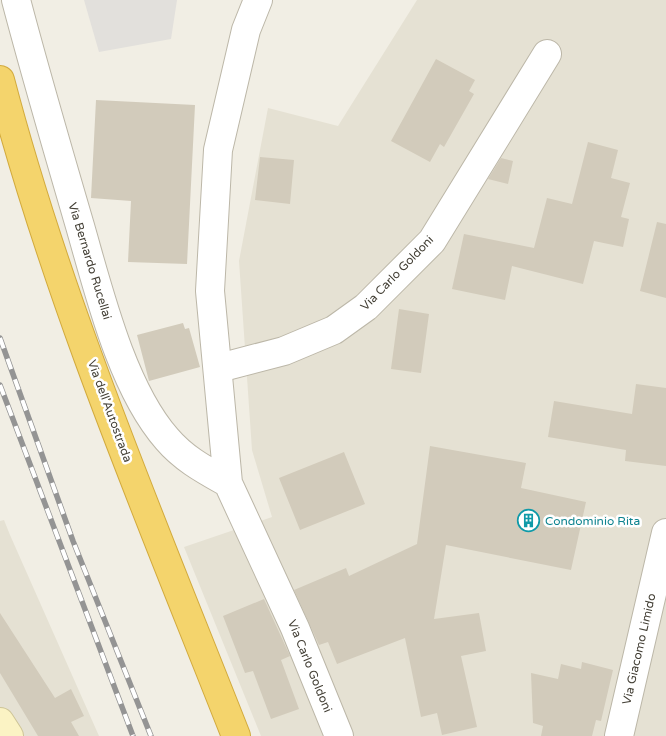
<svg xmlns="http://www.w3.org/2000/svg" width="666" height="736" font-family="'Varela Round',sans-serif">
  <style>
    .residential { fill: #e5e1d3 }
    .parking { fill: #e2e0dc }
    .building { fill: #d2cbbb }
    .lines { fill: none; stroke-linecap: round; stroke-linejoin: round }
    .street-casing { stroke: #bcb7a8; stroke-width: 30 }
    .secondary-casing { stroke: #cec597; stroke-width: 30 }
    .highway-casing { stroke: #d2aa3d; stroke-width: 30 }
    .street { stroke: #fff; stroke-width: 28 }
    .secondary { stroke: #fbf3c4; stroke-width: 28 }
    .highway { stroke: #f4d46c; stroke-width: 28 }
    .rail-casing { stroke: #949494; stroke-width: 5.5 }
    .rail { stroke: #fff; stroke-width: 4; stroke-dasharray: 11; stroke-linecap: butt }
    .labels { text-anchor: middle; dominant-baseline: central; stroke-width: 5; stroke-linejoin: round; paint-order: stroke }
    .street-label { font-size: 12px; fill: #433f35; stroke: #fff }
    .culture-label { font-size: 12px; fill: #0d838f; stroke: #fff; text-anchor: start }
  </style>
  <rect width="100%" height="100%" fill="#f1eee4"/>
  <!-- residential -->
  <path class="residential" d="M417 0H666V736H261L184 547 272 517 252 450 239 261 268 108 338 126Z
    M4 520 10 535 99 736H0V521Z"/>
  <!-- parking -->
  <path class="parking" d="M84 0H177L171 39 99 52Z"/>
  <!-- building -->
  <path class="building" d="M436 59 475 80 469 91 474 94 444 147 440 144 430 162 391 141Z
    M96 100 195 105 187 264 128 262 131 201 91 198Z
    M588 142 618 150 611 178 630 183 621 217 629 219 623 247 594 241 583 284 512 266 505 300 452 289 464 234 534 248 547 198 572 204Z
    M260 157 294 160 290 204 255 200Z
    M501 158 513 161 508 184 488 179Z
    M657 222 666 224V298L640 291Z
    M399 309 429 314 421 373 391 369Z
    M183 323 185 329 189 328 200 367 149 381 137 335Z
    M636 384 666 388V466L625 461 626 450 548 437 554 401 632 414Z
    M430 446 526 463 521 488 586 502 571 570 446 545 434 619 479 613 486 651 461 656 477 727 442 735 437 713 421 717 405 638 337 664 328 642 319 645 294 590 346 568 349 576 417 544Z
    M344 452 365 504 300 530 279 478Z
    M264 599 290 656 281 660 299 709 271 719 253 671 245 673 223 616Z
    M0 613 55 698 71 689 84 716 71 722 79 736H38L0 673Z
    M582 662 613 670 601 721 596 720 592 736H541L543 726 533 723 531 673 558 679 561 664 581 669Z"/>
  <g class="lines">
    <defs>
      <path id="street" d="M16 0C36 76 58 151 80 226 99 292 122 388 167 439 184 459 205 470 228 483
        M258 0 246 30 218 150 210 291 228 483 295 628 339 736
        M219 368 284 351 334 330 366 307 432 241 547 54
        M619 736 666 533"/>
      <path id="secondary" d="M0 722 9 736"/>
      <path id="highway" d="M0 80C59 305 151 520 236 736"/>
    </defs>
    <!-- street casing -->
    <use href="#street" class="street-casing"/>
    <!-- secondary casing -->
    <use href="#secondary" class="secondary-casing"/>
    <!-- highway casing -->
    <use href="#highway" class="highway-casing"/>
    <!-- street -->
    <use href="#street" class="street"/>
    <!-- secondary -->
    <use href="#secondary" class="secondary"/>
    <!-- highway -->
    <use href="#highway" class="highway"/>
    <defs>
      <path id="rail" d="M0 338 73 541 151 736
        M0 385 133 736"/>
    </defs>
    <!-- rail casing -->
    <use href="#rail" class="rail-casing"/>
    <!-- rail -->
    <use href="#rail" class="rail"/>
  </g>
  <!-- icons -->
  <defs>
    <symbol id="building-ring" viewBox="-11 -11 22 22"><circle r="9.5" fill="#fff" stroke="#0f9aa8" stroke-width="1.5"/><path d="M-4-6H4V6H1V3H-1V6H-4ZM-2.5-4.3h1.7v1.8h-1.7ZM.8-4.3h1.7v1.8H.8ZM-2.5-1h1.7V.8h-1.7ZM.8-1h1.7V.8H.8Z" fill="#0f9aa8"/></symbol>
  </defs>
  <g fill-rule="evenodd">
    <use href="#building-ring" x="516" y="508" width="25" height="25"/>
  </g>
  <g class="labels">
    <!-- street labels -->
    <g class="street-label">
      <text transform="translate(90 261) rotate(73)">Via Bernardo Rucellai</text>
      <text transform="translate(397 273) rotate(-46)">Via Carlo Goldoni</text>
      <text transform="translate(110 411) rotate(70)">Via dell'Autostrada</text>
      <text transform="translate(639 649) rotate(-77)">Via Giacomo Limido</text>
      <text transform="translate(310 666) rotate(68)">Via Carlo Goldoni</text>
    </g>
    <!-- culture labels -->
    <g class="culture-label">
      <text x="545" y="521">Condominio Rita</text>
    </g>
  </g>
</svg>
